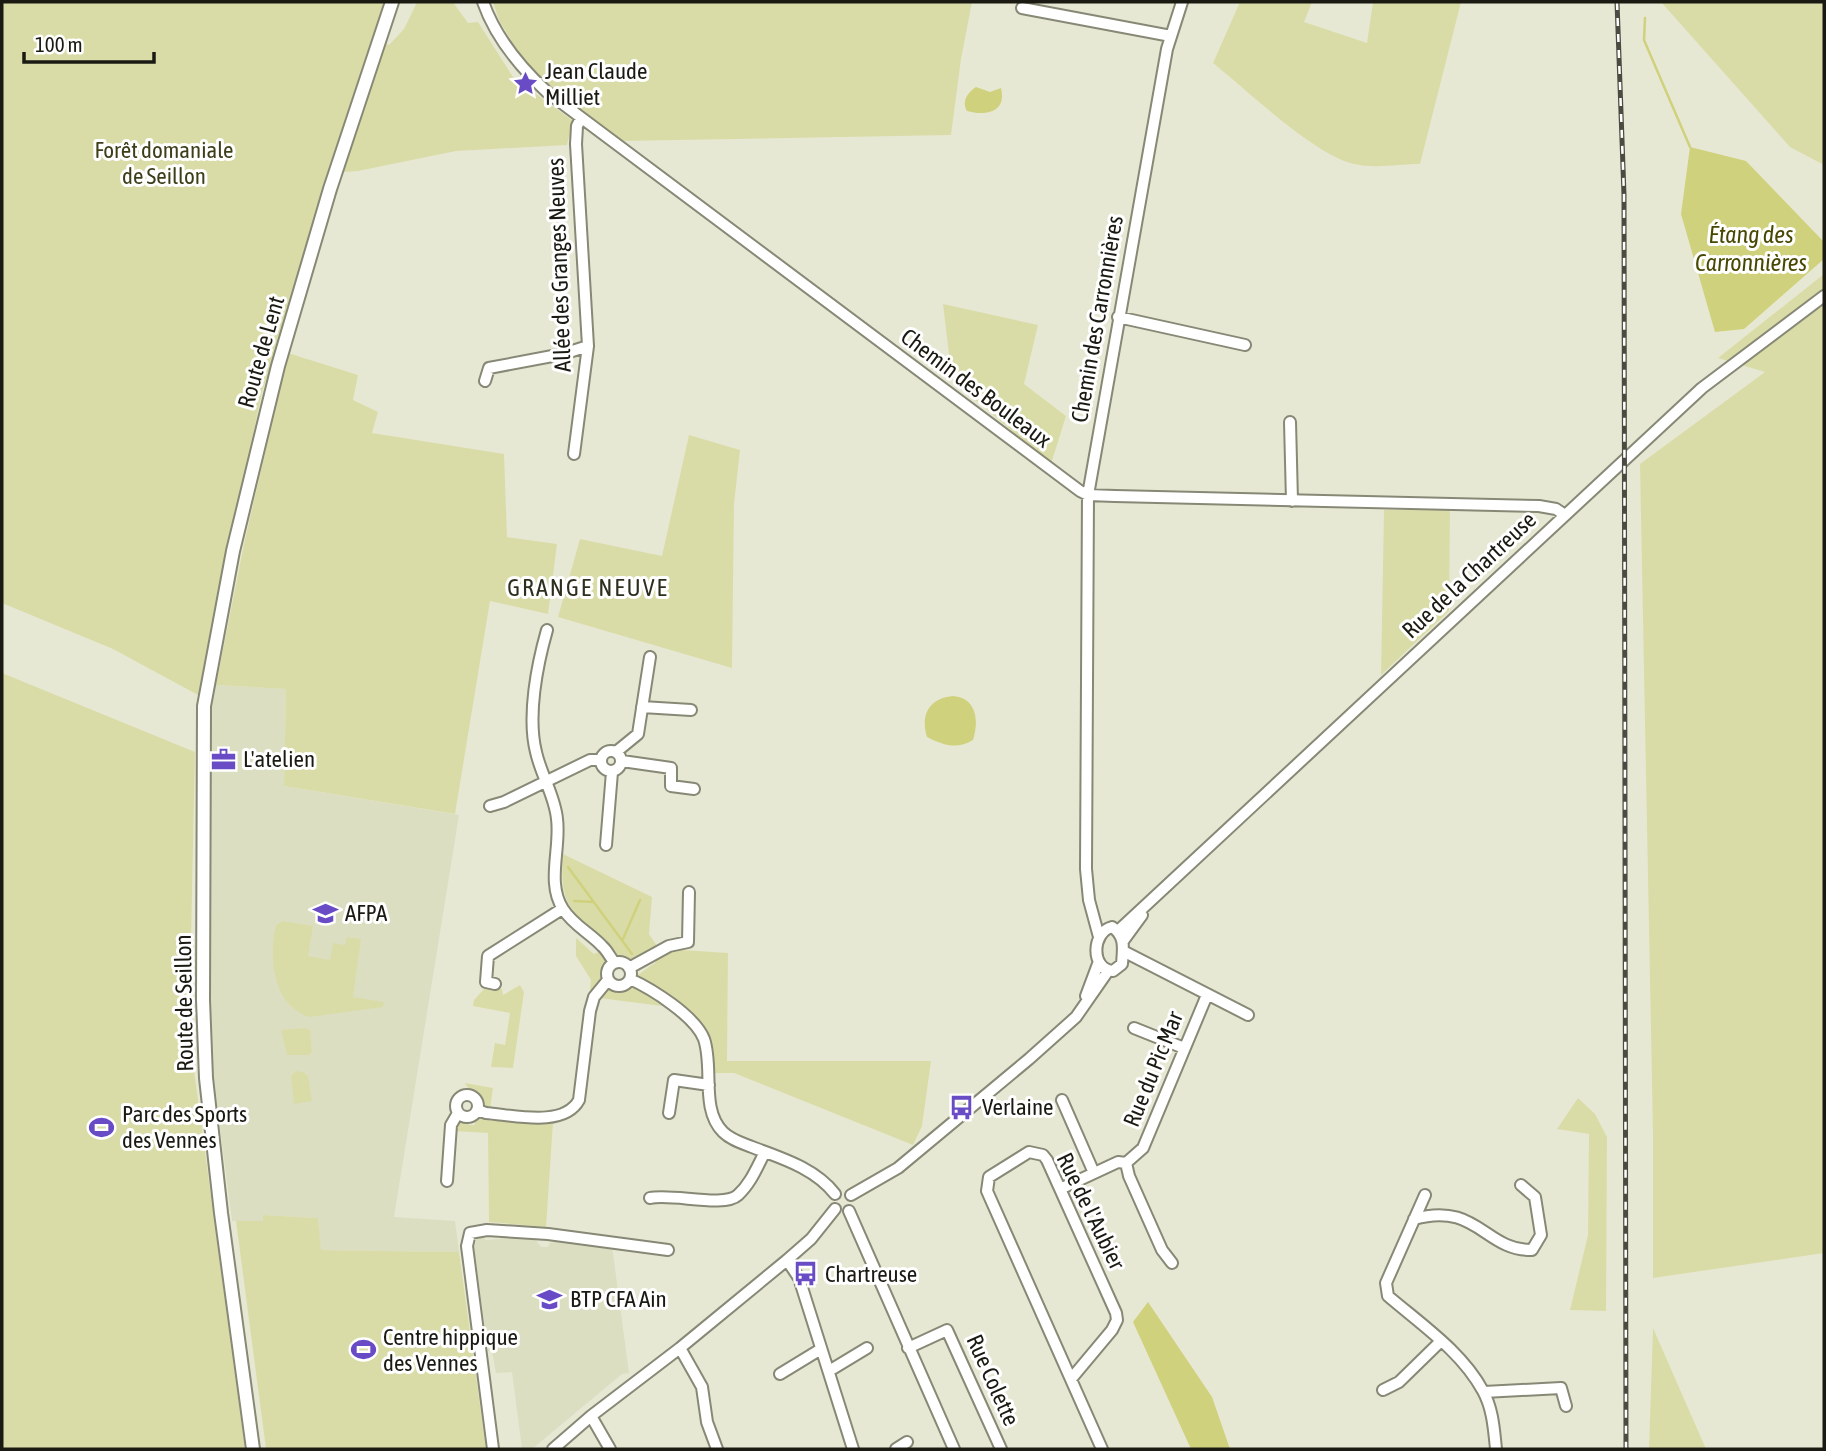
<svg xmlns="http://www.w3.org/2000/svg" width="1826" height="1451" font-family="'Asap Condensed',sans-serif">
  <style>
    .built { fill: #dcdec2 }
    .green { fill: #dadca8 }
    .water { fill: #cfd17c }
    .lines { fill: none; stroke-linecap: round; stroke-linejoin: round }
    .stream { stroke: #cfd17c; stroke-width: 2.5 }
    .minor-casing { stroke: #878875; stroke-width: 14 }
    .tertiary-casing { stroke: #878875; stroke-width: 16 }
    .minor { stroke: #fff; stroke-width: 10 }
    .tertiary { stroke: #fff; stroke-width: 12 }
    .rail-casing { stroke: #4b4b41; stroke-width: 5 }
    .rail { stroke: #fff; stroke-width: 2.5; stroke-dasharray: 8; stroke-linecap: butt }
    .labels { text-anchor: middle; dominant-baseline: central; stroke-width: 6; stroke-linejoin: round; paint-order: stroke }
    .poi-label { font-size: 23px; fill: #1a1a13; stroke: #fff; text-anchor: start }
    .park-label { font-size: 23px; fill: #3e3e19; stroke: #fff }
    .street-label { font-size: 23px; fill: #1a1a13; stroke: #fff }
    .water-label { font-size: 24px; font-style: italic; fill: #484803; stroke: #fff }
    .neighbourhood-label { font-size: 24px; letter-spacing: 2px; fill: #2d2e1e; stroke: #fff }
  </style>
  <rect width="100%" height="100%" fill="#e7e8d3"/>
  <!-- built -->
  <path class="built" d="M216 685 286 689 284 786 459 815 394 1217 455 1221 459 1252 320 1250 318 1218 264 1215 263 1221H232L212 1066 207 1010 210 691Z
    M483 1235 485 1240 500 1239 501 1237 535 1239 541 1247H548L550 1243 560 1241 612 1246 629 1373 622 1374 532 1449H522L512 1372 496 1373 492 1351H488L474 1248 477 1239Z"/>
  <!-- green -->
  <path class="green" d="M2 2H386L375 36 389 45 404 29 417 2H453L468 23 478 22 513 77 573 121 567 145 456 151 358 171 328 173 283 331 262 392 198 695 113 649 2 603Z
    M493 2H972L961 59 951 135 620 141 529 71 499 20Z
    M1240 2H1312L1304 22 1367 43 1373 2H1461L1420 164C1400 164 1374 169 1354 164 1313 154 1248 91 1213 63Z
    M1661 2H1824V165L1790 147Z
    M1824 274V1253L1653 1278V1135L1640 464 1765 372 1718 358Z
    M943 304 1038 325 1024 384 1066 416 1051 464 952 380Z
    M288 353 358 375 353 400 378 412 372 433 504 454 507 537 557 544 548 614 490 601 455 814 284 786 286 689 216 685 244 544Z
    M689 435 740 450 734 504 732 668 558 617 580 539 662 556Z
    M1384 510H1450L1449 611 1381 675Z
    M2 673 195 752 189 1033 245 1449H2Z
    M563 854 652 897 649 934 657 946 632 962C628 960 621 957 617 954 613 951 612 945 607 941 570 913 559 904 563 854Z
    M283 921 313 926 308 956 330 960 333 943 345 945 347 937 361 939 353 997 384 1002 383 1007 309 1017C273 1006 268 957 276 925Z
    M576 938 594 954 601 951 606 959 601 980 590 991 591 980 576 956Z
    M666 949 728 953 727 1061H931L922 1126 913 1145 734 1073H714V1060L709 1041 635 977 656 962 654 956Z
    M520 985 524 992 513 1068 491 1067 495 1043 505 1045 510 1013 473 1006 474 1000 485 988 502 989 503 995Z
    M631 987 637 988 662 1006 599 998 607 988Z
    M305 1028 310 1030 312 1052 309 1055H287L281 1030Z
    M296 1071 303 1072 308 1076 312 1101 294 1104 291 1076Z
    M465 1083 493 1088 490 1109 486 1108C481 1103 466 1087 465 1083Z
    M1578 1098 1595 1114 1607 1137 1606 1311 1570 1310 1588 1235 1589 1134 1557 1129Z
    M480 1117 553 1122 546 1227 489 1222 488 1133 453 1131 460 1121 468 1119 469 1125H475L474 1119Z
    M263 1215 318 1218 321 1250 459 1252 486 1449H266L236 1221H263Z
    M1653 1328 1706 1449H1649Z"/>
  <!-- water -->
  <path class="water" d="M976 87 990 92 1001 88C1007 113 985 116 967 111 961 102 968 92 976 87Z
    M1690 147 1746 161 1824 242V259L1744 329 1715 332 1681 214Z
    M953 696C977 698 979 721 973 740 957 750 943 745 927 737 920 714 930 698 953 696Z
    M1148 1302 1212 1397 1230 1449H1191L1133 1322Z"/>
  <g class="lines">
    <!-- stream -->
    <path class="stream" d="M1645 18 1644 40 1690 147
      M568 867 632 954
      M574 901 594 902
      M623 939 640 900"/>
    <defs>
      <path id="minor" d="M483 2C495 36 521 68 547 92L1080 491 1088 495 1115 496 1539 506 1556 509 1565 515
        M1022 8 1171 36
        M1118 317 1245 345
        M485 381 489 368 563 354 588 346
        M1290 422 1292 501
        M574 454 588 346 576 144 577 126 581 118
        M547 630C537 665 527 716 536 752 541 775 555 796 557 819 561 848 546 883 563 909 573 925 590 933 602 946 608 951 610 958 615 963
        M642 707 691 710
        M601 761a10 10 0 1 1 20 0a10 10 0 1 1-20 0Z
        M616 752 638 734 650 657
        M622 761 671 768V786L694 789
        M490 806 504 802 590 760H601
        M606 845 612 772
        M1112 927C1126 936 1123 949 1122 964L1113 971C1090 969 1092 932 1112 927Z
        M1118 931 1702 388 1824 296
        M1099 937 1089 900 1086 869 1088 495 1167 49 1182 2
        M1123 941 1142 915
        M1123 951 1248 1015
        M607 974a12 12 0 1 1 24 0a12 12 0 1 1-24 0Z
        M629 968 669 946 688 942 689 892
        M630 979C652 989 695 1016 704 1039 714 1068 700 1109 723 1132 731 1140 742 1143 752 1147 781 1158 815 1168 835 1194
        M495 984 486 982 488 956 562 909
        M1086 996 1098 964
        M1134 1028 1184 1048
        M456 1106a11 11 0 1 1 22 0a11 11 0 1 1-22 0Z
        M1062 1100 1094 1173
        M477 1110 486 1113C513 1115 564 1128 579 1100L590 1011 594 997 608 980
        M669 1113 674 1080 709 1085
        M1126 1163 1129 1176 1162 1250 1172 1263
        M447 1181 451 1125 458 1113
        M1060 1189 1118 1162 1126 1163 1143 1148 1207 995
        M851 1195 898 1168 1029 1059 1076 1017 1108 971
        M1425 1195 1386 1283 1388 1296C1422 1325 1462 1352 1483 1391 1493 1409 1494 1430 1496 1449
        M650 1198C672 1193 724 1208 738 1195 751 1183 757 1167 765 1152
        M849 1211 954 1449
        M1414 1219C1477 1201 1485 1251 1532 1250L1541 1235 1535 1197 1521 1185
        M787 1260 799 1278 853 1449
        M680 1348 702 1387 707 1422 717 1449
        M908 1348 947 1330 1001 1449
        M829 1371 867 1348
        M780 1374 821 1349
        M1071 1379 1112 1330 1117 1320 1116 1313 1047 1160 1043 1155 1029 1152 989 1177 987 1191 1102 1449
        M1383 1390 1399 1382 1441 1341
        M1484 1392 1561 1388 1566 1406
        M591 1416 610 1449
        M493 1449 467 1246 470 1233 487 1230 548 1234 668 1250
        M553 1449 591 1416 680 1348 787 1260 811 1239 835 1209
        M896 1449 907 1442"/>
      <path id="tertiary" d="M253 1449 221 1213 206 1078 203 1000 204 706 233 551 278 366 330 189 392 2"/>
    </defs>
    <!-- minor casing -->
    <use href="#minor" class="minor-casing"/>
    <!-- tertiary casing -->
    <use href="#tertiary" class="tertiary-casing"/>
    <!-- minor -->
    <use href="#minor" class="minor"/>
    <!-- tertiary -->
    <use href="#tertiary" class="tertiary"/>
    <defs>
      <path id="rail" d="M1617 2 1624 195 1626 1449"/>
    </defs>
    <!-- rail casing -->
    <use href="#rail" class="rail-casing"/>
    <!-- rail -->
    <use href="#rail" class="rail"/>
  </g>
  <!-- icons -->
  <defs>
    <symbol id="sight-bare" viewBox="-9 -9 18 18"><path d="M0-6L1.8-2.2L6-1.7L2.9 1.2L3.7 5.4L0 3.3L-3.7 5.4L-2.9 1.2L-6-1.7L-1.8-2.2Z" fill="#684bc5" stroke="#fff" stroke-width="2.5" paint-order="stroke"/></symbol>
    <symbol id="office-bare" viewBox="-9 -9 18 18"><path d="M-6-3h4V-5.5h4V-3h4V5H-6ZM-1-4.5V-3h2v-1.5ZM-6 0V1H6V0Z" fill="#684bc5" stroke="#fff" stroke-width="2.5" paint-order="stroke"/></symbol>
    <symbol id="university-bare" viewBox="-9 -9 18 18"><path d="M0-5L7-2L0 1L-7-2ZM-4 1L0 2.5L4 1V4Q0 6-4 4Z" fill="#684bc5" stroke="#fff" stroke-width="2.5" paint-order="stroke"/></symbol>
    <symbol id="bus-bare" viewBox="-9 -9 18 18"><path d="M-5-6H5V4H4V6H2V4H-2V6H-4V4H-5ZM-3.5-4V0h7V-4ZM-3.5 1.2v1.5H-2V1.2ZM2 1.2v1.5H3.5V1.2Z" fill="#684bc5" stroke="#fff" stroke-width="2.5" paint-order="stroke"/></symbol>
    <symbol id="stadium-bare" viewBox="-9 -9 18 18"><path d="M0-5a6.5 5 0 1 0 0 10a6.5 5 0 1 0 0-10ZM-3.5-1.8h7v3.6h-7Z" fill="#684bc5" stroke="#fff" stroke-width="2.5" paint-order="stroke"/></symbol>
  </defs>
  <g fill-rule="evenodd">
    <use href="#sight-bare" x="508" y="66" width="35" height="35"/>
    <use href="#office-bare" x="206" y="742" width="35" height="35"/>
    <use href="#university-bare" x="308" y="896" width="35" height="35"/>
    <use href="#bus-bare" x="944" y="1090" width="35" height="35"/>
    <use href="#stadium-bare" x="84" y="1110" width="35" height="35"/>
    <use href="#bus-bare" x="788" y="1256" width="35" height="35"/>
    <use href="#university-bare" x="532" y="1282" width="35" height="35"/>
    <use href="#stadium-bare" x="346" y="1332" width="35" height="35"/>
  </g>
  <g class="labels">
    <!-- poi labels -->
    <g class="poi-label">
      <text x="545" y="71">Jean Claude<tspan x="545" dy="26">Milliet</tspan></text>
      <text x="243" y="759">L'atelien</text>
      <text x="345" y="913">AFPA</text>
      <text x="982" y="1107">Verlaine</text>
      <text x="122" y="1114">Parc des Sports<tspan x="122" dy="26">des Vennes</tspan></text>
      <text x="825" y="1274">Chartreuse</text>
      <text x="570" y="1299">BTP CFA Ain</text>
      <text x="383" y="1337">Centre hippique<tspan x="383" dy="26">des Vennes</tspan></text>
    </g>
    <!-- park labels -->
    <g class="park-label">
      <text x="164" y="150">Forêt domaniale<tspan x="164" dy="26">de Seillon</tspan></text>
    </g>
    <!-- street labels -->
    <g class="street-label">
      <text transform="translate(559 265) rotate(-92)">Allée des Granges Neuves</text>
      <text transform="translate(1097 319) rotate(-80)">Chemin des Carronnières</text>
      <text transform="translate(261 352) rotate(-74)">Route de Lent</text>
      <text transform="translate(976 388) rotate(37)">Chemin des Bouleaux</text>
      <text transform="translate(1469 575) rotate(-43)">Rue de la Chartreuse</text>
      <text transform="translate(184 1003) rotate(-91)">Route de Seillon</text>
      <text transform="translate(1153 1069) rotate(-68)">Rue du Pic Mar</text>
      <text transform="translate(1091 1211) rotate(64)">Rue de l'Aubier</text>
      <text transform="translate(993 1380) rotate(66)">Rue Colette</text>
    </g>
    <!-- water labels -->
    <g class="water-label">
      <text x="1751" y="234">Étang des<tspan x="1751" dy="28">Carronnières</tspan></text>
    </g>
    <!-- neighbourhood labels -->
    <g class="neighbourhood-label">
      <text x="588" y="587">GRANGE NEUVE</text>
    </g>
  </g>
  <!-- border -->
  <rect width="1826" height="1451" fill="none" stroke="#1a1a13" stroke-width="7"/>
  <!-- scale -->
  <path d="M24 52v10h130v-10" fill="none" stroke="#1a1a13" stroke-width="3.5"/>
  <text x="35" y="52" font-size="21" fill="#1a1a13" stroke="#ffffff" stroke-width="5" paint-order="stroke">100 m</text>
</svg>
